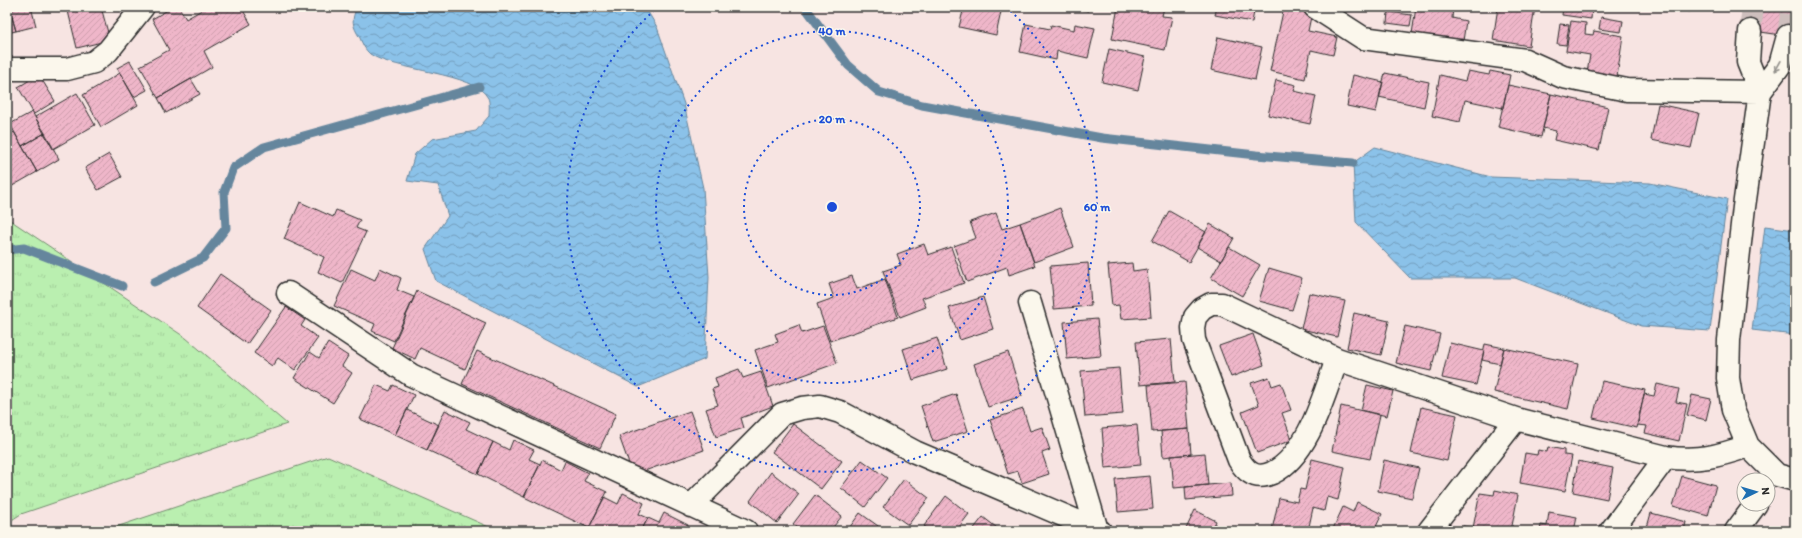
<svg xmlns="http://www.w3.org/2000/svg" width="1802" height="538" font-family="Itim,sans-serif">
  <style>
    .grass { fill: url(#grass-tufts); stroke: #728d6e }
    .water { fill: url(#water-waves); stroke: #65869d }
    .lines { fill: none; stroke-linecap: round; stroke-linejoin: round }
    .stream { stroke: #65869d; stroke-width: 9 }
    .building { fill: url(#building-hatch); stroke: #2b2b2b }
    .minor-tunnel { stroke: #cebfbd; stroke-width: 22; stroke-dasharray: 22 11; stroke-linecap: butt }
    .minor-casing { stroke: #2b2b2b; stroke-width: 25 }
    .minor { stroke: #fbf7ec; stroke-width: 22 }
    .oneway { stroke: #93918c }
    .ring { fill: none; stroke: #1d4ed8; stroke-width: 2; stroke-dasharray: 2 4 }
    .centre { fill: #1d4ed8; stroke: #fbf7ec; stroke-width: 2 }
    .ring-label { font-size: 12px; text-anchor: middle; font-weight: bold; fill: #1d4ed8; stroke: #fbf7ec; stroke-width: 3; stroke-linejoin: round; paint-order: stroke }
  </style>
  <defs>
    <pattern id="grass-tufts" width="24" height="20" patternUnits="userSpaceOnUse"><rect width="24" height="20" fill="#baefb0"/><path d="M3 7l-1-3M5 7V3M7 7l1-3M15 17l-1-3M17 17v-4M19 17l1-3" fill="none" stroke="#a0cd98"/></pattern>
    <pattern id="water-waves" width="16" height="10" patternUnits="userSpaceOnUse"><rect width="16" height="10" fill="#8bc2e9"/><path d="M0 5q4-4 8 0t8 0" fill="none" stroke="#729ebd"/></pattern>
    <pattern id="building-hatch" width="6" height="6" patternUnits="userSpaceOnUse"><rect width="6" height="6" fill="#efb6c9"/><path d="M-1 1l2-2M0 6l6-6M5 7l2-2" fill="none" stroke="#cd9dad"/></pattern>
  </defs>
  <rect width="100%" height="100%" fill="#f7e4e2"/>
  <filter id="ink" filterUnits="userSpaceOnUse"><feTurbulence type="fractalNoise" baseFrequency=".025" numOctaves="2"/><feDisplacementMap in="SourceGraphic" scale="8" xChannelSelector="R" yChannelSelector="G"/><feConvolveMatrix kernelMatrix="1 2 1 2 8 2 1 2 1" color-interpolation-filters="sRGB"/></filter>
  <g filter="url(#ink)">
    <!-- grass -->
    <path class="grass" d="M7 218 186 338 287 424 21 514 7 523Z
      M328 456 498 531H104Z"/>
    <!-- water -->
    <path class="water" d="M357 7H645L657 27 684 104 703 188 709 277 705 359 638 387 436 281 425 249 448 216 438 185 407 181 415 154 432 139 476 131 489 116C489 111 490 102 488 98 475 72 394 71 370 54 365 50 362 43 360 38 352 25 351 20 357 7Z
      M1375 147 1491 177 1650 183 1727 199 1710 331 1641 326 1515 278H1410L1356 222 1353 163Z
      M1765 226 1795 230V335L1752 330Z"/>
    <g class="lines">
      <!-- stream -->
      <path class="stream" d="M805 7 848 65 879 92 922 105 1102 138 1256 155 1353 163
        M7 250 24 248 122 286
        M154 282 203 258 226 228 224 192 233 168 264 147 479 87"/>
    </g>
    <!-- building -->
    <path class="building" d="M7 7H9L16 31 7 33Z
      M23 7H31L36 26 16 31 10 10Z
      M67 7H101L110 40 77 48Z
      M173 7H179L186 19 207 7H241L251 24 204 51 212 67 158 98 140 66 169 50 152 19Z
      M964 7H1002L996 35 959 27Z
      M1068 7H1089L1088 11Z
      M1118 7 1137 10 1138 7H1164L1162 16 1172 17 1165 50 1112 39Z
      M1217 7H1255L1252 22 1215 15Z
      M1284 7H1313L1308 31 1337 37 1333 55 1311 50 1305 79 1270 71Z
      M1358 7H1390L1389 12Z
      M1416 7H1453L1452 18 1466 21 1463 41 1412 34Z
      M1498 7H1535L1529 46 1493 40Z
      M1563 7H1592L1591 19 1562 15Z
      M1659 7H1691L1690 12Z
      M1744 7H1795V37L1740 29Z
      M1388 12 1412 15 1410 26 1387 23Z
      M1601 17 1623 21 1621 32 1599 29Z
      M1571 21 1586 23 1585 34 1593 35 1594 31 1623 36 1617 77 1587 73 1590 55 1566 51Z
      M1026 24 1050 29 1051 25 1074 30 1075 24 1095 28 1088 58 1057 51 1056 60 1020 52Z
      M1560 24 1569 25 1566 45 1557 44Z
      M1218 37 1262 47 1255 80 1211 70Z
      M1109 49 1145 57 1138 90 1102 82Z
      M130 61 147 90 134 97 117 68Z
      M1468 71 1489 75 1490 71 1510 75 1503 108 1465 100 1460 122 1432 116 1440 75 1465 81Z
      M120 73 138 105 101 127 83 95Z
      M1385 73 1429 82 1424 107 1379 97Z
      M39 75 55 101 34 114 18 87Z
      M1353 75 1383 82 1376 112 1347 106Z
      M191 79 200 94 166 113 158 98Z
      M1276 80 1296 85 1294 91 1316 96 1310 124 1268 115Z
      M1508 85 1551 94 1541 137 1498 127Z
      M77 93 95 125 53 149 35 117Z
      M1551 94 1608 107 1599 150 1554 140 1556 131 1543 128Z
      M1658 104 1699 113 1691 148 1651 140Z
      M32 112 45 133 22 146 10 124Z
      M14 132 37 172 7 189V136Z
      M45 133 59 159 37 172 22 146Z
      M109 154 122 177 98 190 85 168Z
      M300 202 333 217 336 210 360 220 356 228 366 232 342 283 318 272 324 257 284 239Z
      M1060 208 1074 247 1034 262 1020 223Z
      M1169 211 1206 232 1189 262 1152 241Z
      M996 213 1002 229 1020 223 1035 266 1009 275 1007 267 967 282 954 246 976 238 970 222Z
      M1210 224 1234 238 1221 261 1197 247Z
      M924 244 928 255 951 247 964 283 922 298 926 307 900 317 883 271 901 265 897 254Z
      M1229 247 1260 265 1242 296 1211 278Z
      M1088 263 1091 306 1054 309 1050 266Z
      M1132 263 1133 271 1147 269 1151 317 1121 319 1119 305 1112 306 1108 265Z
      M380 268 401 278 397 290 414 297 394 341 372 331 375 324 334 306 351 269 375 280Z
      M1269 268 1302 278 1292 310 1259 301Z
      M220 274 271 310 247 344 197 308Z
      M852 276 857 289 885 279 898 317 830 341 817 304 834 298 829 284Z
      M417 291 486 323 465 369 420 348 415 359 392 348Z
      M1309 293 1345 301 1337 337 1301 329Z
      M983 297 993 329 960 340 949 308Z
      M286 307 305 320 301 326 318 338 295 370 278 358 272 366 254 353Z
      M1354 313 1389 321 1381 355 1347 348Z
      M1097 319 1101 356 1067 359 1064 322Z
      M799 325 802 333 823 326 837 363 768 388 755 350 778 342 775 334Z
      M1405 326 1440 334 1431 371 1396 363Z
      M1253 334 1264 365 1231 377 1219 346Z
      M937 338 947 369 913 380 903 349Z
      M1171 339 1175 382 1140 385 1136 342Z
      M328 343 348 356 342 366 352 373 333 403 294 378 310 352 319 358Z
      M1450 343 1484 351 1476 385 1442 378Z
      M1485 344 1504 348 1500 364 1482 360Z
      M1504 348 1578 364 1568 409 1494 392Z
      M477 351 616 414 600 448 462 384Z
      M1008 352 1022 396 988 407 974 364Z
      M1119 368 1123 414 1085 417 1081 371Z
      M739 369 743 378 761 372 773 406 741 418 744 428 716 437 706 409 718 405 712 389 718 387 715 378Z
      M1269 377 1272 386 1281 383 1291 410 1282 413 1292 440 1257 453 1242 412 1259 405 1251 383Z
      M1602 381 1645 390 1637 428 1593 418Z
      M1185 382 1189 429 1152 432 1148 385Z
      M1657 384 1679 389 1676 402 1687 404 1679 441 1645 433 1647 426 1637 425 1644 394 1654 396Z
      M376 385 390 391 393 385 414 395 395 435 360 419Z
      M1367 385 1393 391 1387 416 1361 410Z
      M956 394 968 431 933 442 921 406Z
      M1692 395 1711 399 1706 420 1687 415Z
      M1341 406 1380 415 1370 459 1332 451Z
      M1421 407 1457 415 1447 461 1411 453Z
      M1023 409 1030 431 1042 427 1050 450 1042 453 1049 474 1022 483 1018 471 1008 474 990 420Z
      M407 410 439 425 427 450 395 435Z
      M445 410 470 422 466 429 493 442 478 474 427 450Z
      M690 411 704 450 633 475 619 436Z
      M793 424 842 461 821 489 772 452Z
      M1137 425 1141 465 1105 468 1102 428Z
      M1189 429 1191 454 1163 457 1161 431Z
      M513 440 534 450 529 459 540 464 524 497 478 474 493 442 509 450Z
      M1548 447 1564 450V455L1572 456 1565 491 1520 483 1525 453 1537 455 1538 450 1547 452Z
      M1205 453 1208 485 1174 488 1171 456Z
      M1312 459 1345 467 1338 500 1327 497 1324 511 1313 508 1308 531 1272 530 1279 498 1297 502 1300 489 1305 490Z
      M542 460 561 470 565 461 588 473 584 481 607 492 589 528 524 497Z
      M862 460 887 478 865 507 841 488Z
      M1384 460 1419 468 1412 498 1378 491Z
      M1578 461 1613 468 1607 499 1573 492Z
      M771 472 799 494 777 523 750 501Z
      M1150 476 1153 509 1118 512 1115 479Z
      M1682 476 1716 485 1708 516 1673 506Z
      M904 479 929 498 908 525 883 507Z
      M1231 483 1232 496 1186 500 1185 487Z
      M1495 490 1518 495 1511 531H1489L1473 528 1480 493 1494 495Z
      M623 493 644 503 639 514 648 518 641 531H595L589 528 604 497 618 504Z
      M815 495 842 516 830 531H802L793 524Z
      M946 496 969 514 956 531H930L924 526Z
      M1357 502 1382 514 1374 531H1332L1343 507 1353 512Z
      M1195 510 1216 521 1212 530 1215 531H1185Z
      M1549 512 1577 517 1574 531H1540L1541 525 1547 526Z
      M664 513 688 525 686 531H641L648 518 659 523Z
      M860 513 885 531H847Z
      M1651 513 1686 522 1684 531H1646Z
      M983 517 1001 531H972Z
      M1463 526 1473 528 1489 531H1462Z"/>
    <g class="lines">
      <!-- minor-tunnel -->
      <path class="minor-tunnel" d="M1750 31 1753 7
        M1788 36 1792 7"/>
      <defs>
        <path id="minor" d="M1315 7 1363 38 1525 60 1563 77 1627 90 1760 92
          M1750 31 1748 62 1760 92 1744 207 1729 340 1728 378 1733 410 1748 446 1777 475 1795 480
          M7 69H67L94 62 108 51 143 7
          M1760 92 1780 65 1788 36
          M288 293 411 375 746 531
          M1030 303 1097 530
          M1337 359C1324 395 1308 456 1272 473 1256 480 1247 473 1239 460L1194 340 1193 328 1195 317 1202 309 1211 304H1222L1337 359 1516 419 1666 457C1697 462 1719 456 1748 446
          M691 506 782 414 802 408 820 406 840 412 915 452 1100 531
          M1429 531 1516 419
          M1611 531 1666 457
          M1736 531 1756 504"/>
      </defs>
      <!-- minor casing -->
      <use href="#minor" class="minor-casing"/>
      <!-- minor -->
      <use href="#minor" class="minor"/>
    </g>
    <!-- one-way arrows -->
    <defs><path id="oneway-shaft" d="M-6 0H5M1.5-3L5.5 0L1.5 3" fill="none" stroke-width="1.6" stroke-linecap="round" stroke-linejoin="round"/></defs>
    <use class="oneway" href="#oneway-shaft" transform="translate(1778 66) rotate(119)"/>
  </g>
  <!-- distance rings -->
  <g class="ring">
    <circle cx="832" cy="207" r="88"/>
    <circle cx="832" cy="207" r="176"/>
    <path d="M1006 7A265 265 0 1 1 658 7"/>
  </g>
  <circle cx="832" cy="207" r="6" class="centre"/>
  <g class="ring-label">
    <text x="832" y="35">40 m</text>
    <text x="832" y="123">20 m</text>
    <text x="1097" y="211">60 m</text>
  </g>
  <!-- margin -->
  <rect width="1802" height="538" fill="none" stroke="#fbf7ec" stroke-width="24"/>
  <rect x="12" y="12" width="1778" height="514" fill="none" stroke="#2b2b2b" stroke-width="1.5" filter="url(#ink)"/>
  <!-- north arrow -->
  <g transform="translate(1756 492) rotate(85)"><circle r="19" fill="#fbf7ec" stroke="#a8a59f"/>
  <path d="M0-3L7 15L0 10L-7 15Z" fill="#1f6fb2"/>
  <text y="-6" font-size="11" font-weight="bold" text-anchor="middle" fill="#2b2b2b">N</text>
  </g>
</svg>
